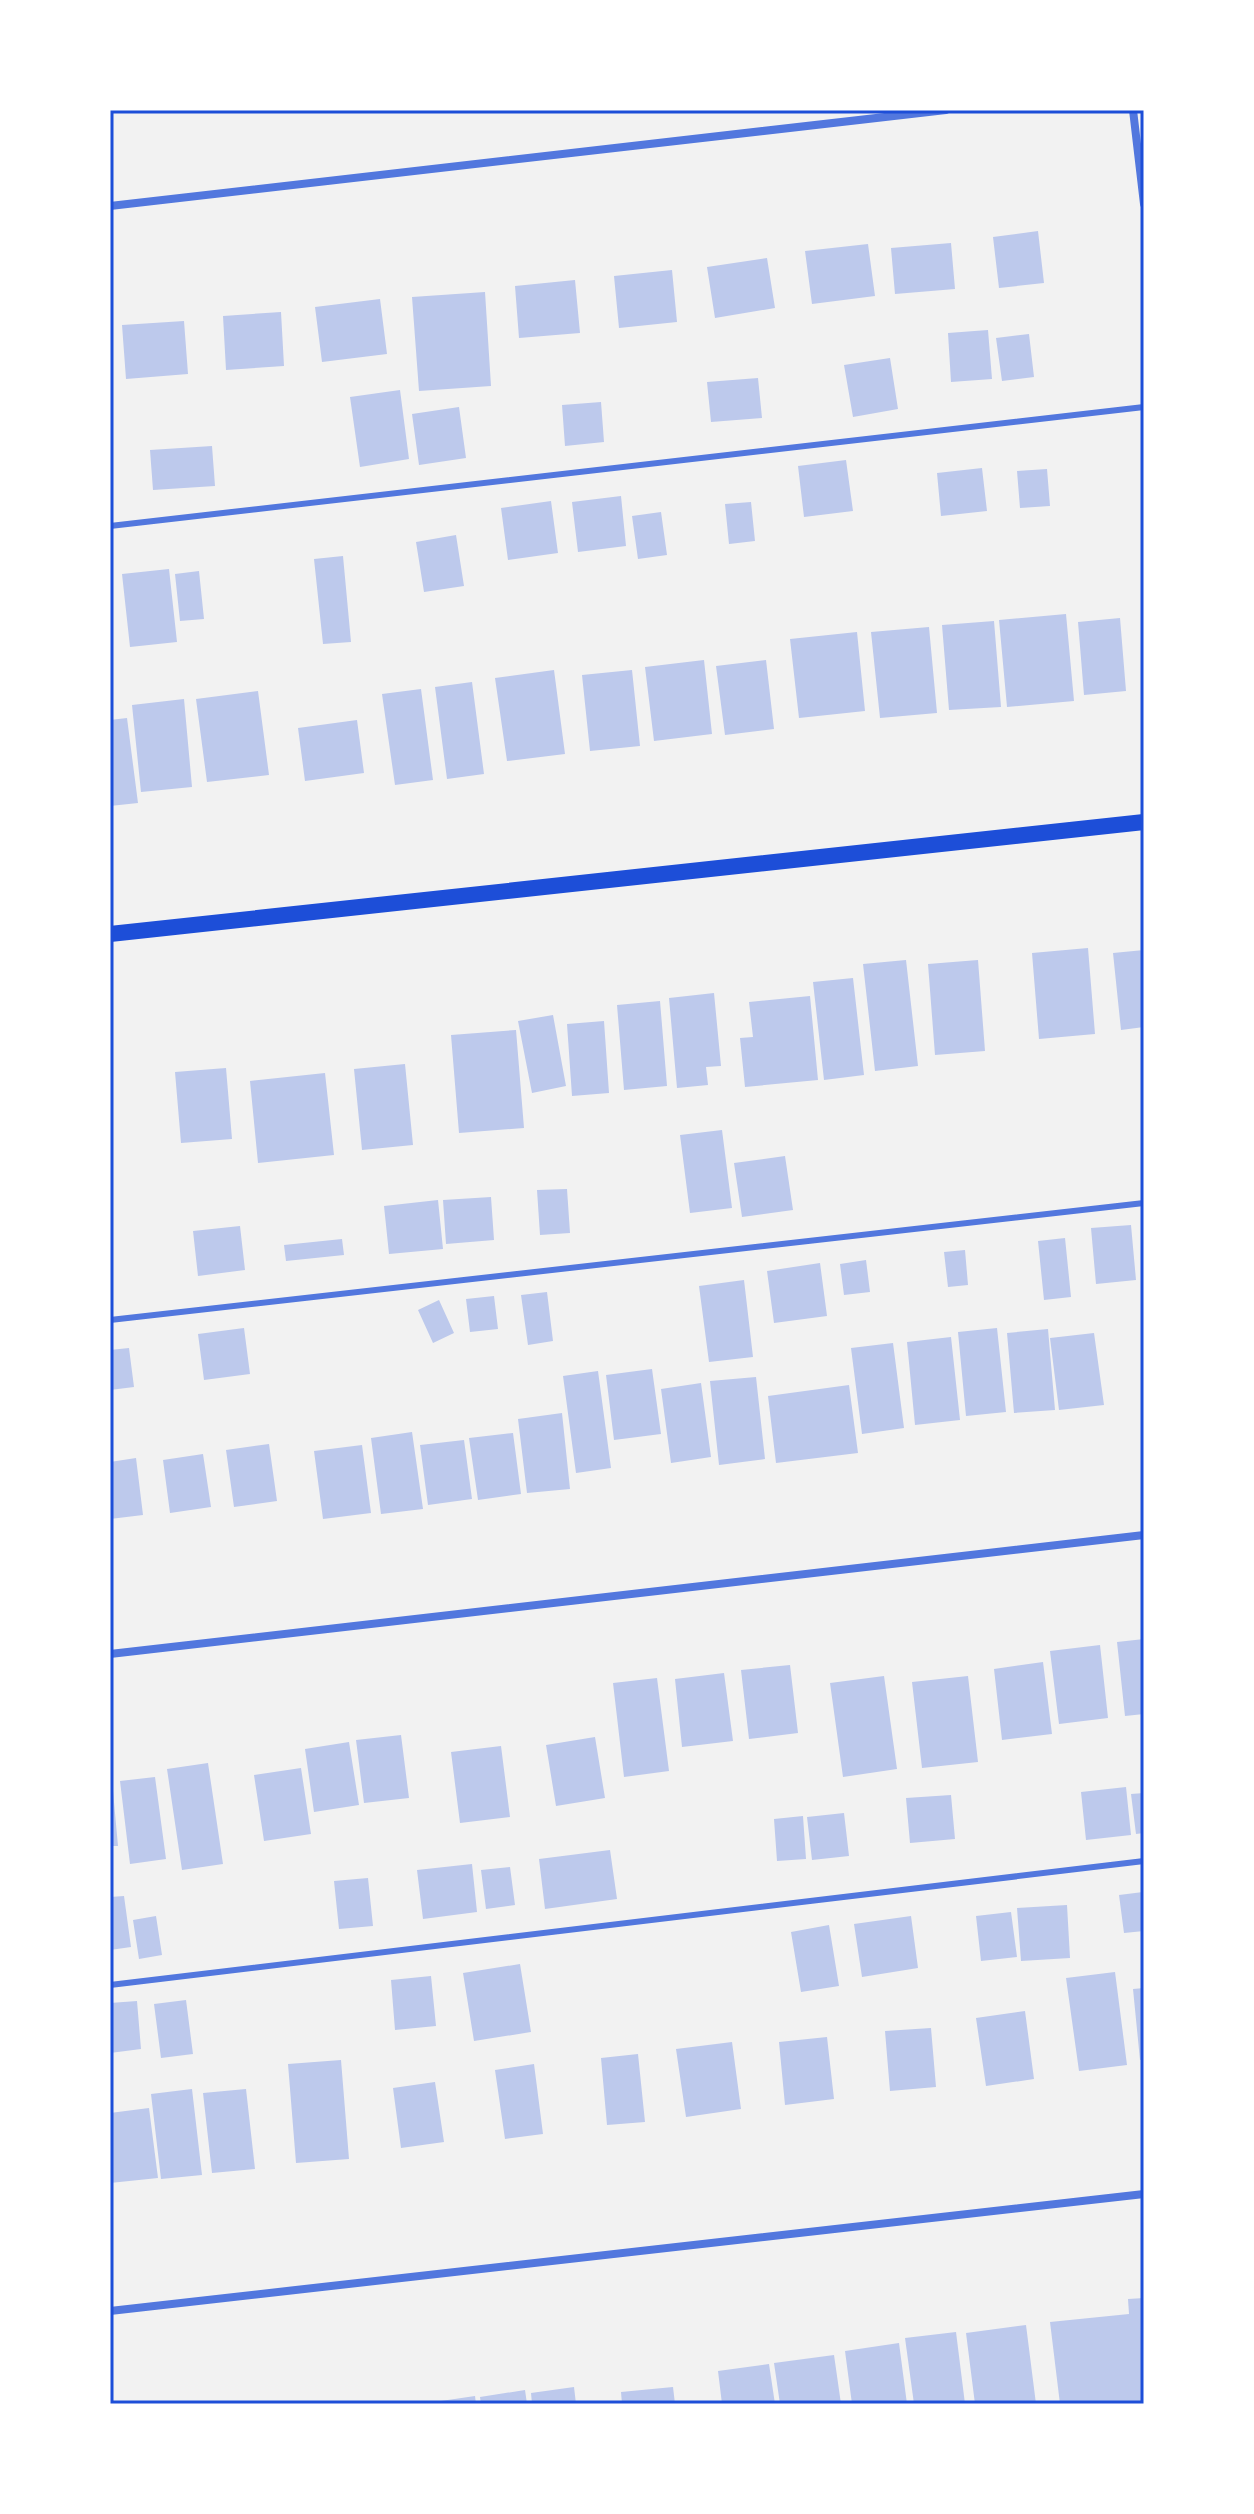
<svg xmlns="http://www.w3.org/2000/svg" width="1254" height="2514" font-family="Quicksand,sans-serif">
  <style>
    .building { fill: #bdc9ec }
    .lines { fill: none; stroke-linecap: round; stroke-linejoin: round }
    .service { stroke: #5277de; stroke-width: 6 }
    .minor { stroke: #5277de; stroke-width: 8 }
    .secondary { stroke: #1d4ed8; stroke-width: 16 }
    .neatline { fill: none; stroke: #1d4ed8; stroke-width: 3 }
  </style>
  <rect width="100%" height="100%" fill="#f2f2f2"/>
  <!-- building -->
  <path class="building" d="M1038 231 1044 283 999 288 993 237Z
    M951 243 955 289 895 294 891 248Z
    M868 244 875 296 812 304 805 251Z
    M767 258 775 308 715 318 707 267Z
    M672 270 677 322 619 328 614 276Z
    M575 280 580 333 519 338 515 286Z
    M485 292 491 386 419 391 412 297Z
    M380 299 387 354 322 362 315 307Z
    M281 312 284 366 226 370 223 316Z
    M184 321 188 374 126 379 122 325Z
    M988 330 992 379 951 382 948 333Z
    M1029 334 1034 377 1002 381 996 338Z
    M890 358 898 409 853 417 844 365Z
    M758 378 762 418 711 422 707 382Z
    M400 390 409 459 360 467 350 397Z
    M601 402 604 442 565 446 562 405Z
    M459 407 466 458 419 465 412 414Z
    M212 446 215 486 153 490 150 450Z
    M846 460 853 511 804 517 798 466Z
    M982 468 987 511 941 516 937 473Z
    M1047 469 1050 506 1020 508 1017 471Z
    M621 496 626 546 578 552 572 502Z
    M551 501 558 553 508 560 501 508Z
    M751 502 755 541 729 544 725 504Z
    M661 512 667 555 638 559 632 516Z
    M456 535 464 586 424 592 416 542Z
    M343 556 351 642 323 644 314 559Z
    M169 569 177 642 130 647 122 574Z
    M199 571 204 619 180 621 175 574Z
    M1066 614 1074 701 1007 707 999 620Z
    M1120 618 1126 691 1084 695 1078 622Z
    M994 621 1001 707 949 710 942 625Z
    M929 627 937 713 880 718 871 632Z
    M857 632 865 711 799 718 790 639Z
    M704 660 712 734 654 741 645 667Z
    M766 660 774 729 725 735 716 666Z
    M554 670 565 754 507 761 495 678Z
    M632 670 640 746 590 751 582 675Z
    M472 682 484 774 447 779 435 687Z
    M421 689 433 780 395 785 382 694Z
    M258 691 269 775 207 782 196 699Z
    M184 699 192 787 141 792 132 705Z
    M127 718 138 803 110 806V720Z
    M357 720 364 773 305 781 298 728Z
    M1088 948 1095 1034 1039 1039 1032 953Z
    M1144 950V1027L1121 1030 1113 953Z
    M906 960 918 1066 875 1071 863 964Z
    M978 960 985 1051 935 1055 928 964Z
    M853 978 864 1075 824 1080 813 982Z
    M714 993 721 1066 706 1067 708 1085 677 1088 669 998Z
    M810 996 818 1080 745 1087 740 1038 753 1037 749 1002Z
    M660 1001 667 1086 624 1090 617 1005Z
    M553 1015 566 1086 532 1093 518 1021Z
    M604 1021 609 1093 572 1096 567 1024Z
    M516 1030 524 1128 459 1133 451 1035Z
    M405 1064 413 1145 362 1150 354 1069Z
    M226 1068 232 1139 181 1143 175 1072Z
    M325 1073 334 1155 258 1163 250 1081Z
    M722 1130 732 1208 690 1213 680 1135Z
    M785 1156 793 1210 742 1217 734 1163Z
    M567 1189 570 1233 540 1235 537 1190Z
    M491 1197 494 1240 446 1244 443 1200Z
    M438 1200 443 1249 389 1254 384 1206Z
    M1131 1225 1136 1280 1096 1284 1091 1228Z
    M240 1226 245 1270 198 1276 193 1231Z
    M1065 1238 1071 1297 1044 1300 1038 1241Z
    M342 1239 344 1255 286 1261 284 1245Z
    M965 1250 968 1285 948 1287 944 1252Z
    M866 1260 870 1292 844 1295 840 1264Z
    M820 1263 827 1316 774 1323 767 1271Z
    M744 1280 753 1357 709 1362 699 1286Z
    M547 1292 553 1341 528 1345 521 1295Z
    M494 1296 498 1329 470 1332 466 1299Z
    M439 1300 454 1333 433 1343 418 1310Z
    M244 1328 250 1374 204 1380 198 1334Z
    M997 1328 1006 1412 966 1416 958 1332Z
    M1048 1329 1055 1410 1014 1413 1007 1333Z
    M1094 1333 1104 1405 1059 1410 1050 1338Z
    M951 1337 960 1420 915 1425 907 1342Z
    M893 1343 904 1428 862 1434 851 1348Z
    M129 1348 134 1387 110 1390V1350Z
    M652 1369 661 1434 614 1440 606 1375Z
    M598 1371 611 1468 576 1473 563 1376Z
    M756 1377 765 1459 719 1465 710 1381Z
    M701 1383 711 1457 671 1463 661 1389Z
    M849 1385 858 1453 776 1463 768 1396Z
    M562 1413 570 1489 527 1493 518 1419Z
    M412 1432 423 1509 381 1514 371 1438Z
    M513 1433 521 1494 478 1500 469 1438Z
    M464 1440 472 1499 428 1505 420 1445Z
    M269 1444 277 1501 234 1507 226 1450Z
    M362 1445 371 1513 323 1519 314 1451Z
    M203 1454 211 1507 170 1513 163 1460Z
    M136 1458 143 1515 110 1519V1462Z
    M1144 1639V1714L1125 1716 1117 1642Z
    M1100 1645 1108 1718 1059 1724 1050 1651Z
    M1043 1662 1052 1734 1002 1740 994 1669Z
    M790 1665 798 1733 749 1739 741 1670Z
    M724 1673 733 1741 682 1747 675 1679Z
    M884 1676 897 1769 843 1777 830 1683Z
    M968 1676 978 1762 922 1768 912 1682Z
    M657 1678 669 1771 624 1777 613 1683Z
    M401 1735 409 1798 364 1803 356 1740Z
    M595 1737 605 1798 556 1806 546 1745Z
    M349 1742 359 1805 314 1812 305 1749Z
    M501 1746 510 1817 460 1823 451 1752Z
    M208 1763 223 1864 182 1870 167 1769Z
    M301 1768 311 1834 264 1841 254 1775Z
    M155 1777 166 1859 130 1864 120 1781Z
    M110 1780H112L118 1846H110Z
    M1126 1787 1131 1835 1086 1840 1081 1792Z
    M1144 1793V1833L1136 1834 1131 1794Z
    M951 1795 955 1839 910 1843 906 1798Z
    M844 1813 849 1856 812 1860 807 1817Z
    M803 1816 806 1859 777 1861 774 1819Z
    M610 1850 617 1899 545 1909 539 1859Z
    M472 1864 477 1912 423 1919 417 1870Z
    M510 1867 515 1905 486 1909 481 1870Z
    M368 1878 373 1926 339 1929 334 1881Z
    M1143 1892 1144 1931 1124 1933 1119 1895Z
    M124 1896 131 1947 110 1950V1897Z
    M1067 1905 1070 1958 1021 1961 1017 1908Z
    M1011 1912 1017 1957 981 1961 976 1916Z
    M156 1916 162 1955 139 1959 133 1920Z
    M911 1916 918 1968 862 1977 854 1924Z
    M829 1925 839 1986 801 1992 791 1932Z
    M520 1964 531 2032 474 2041 463 1973Z
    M1115 1972 1127 2065 1079 2071 1066 1978Z
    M431 1976 436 2026 395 2030 391 1980Z
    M1144 1988V2059L1140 2060 1133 1989Z
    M186 2000 193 2054 161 2058 154 2004Z
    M137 2001 141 2049 110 2053V2003Z
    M1025 2011 1034 2079 986 2086 976 2018Z
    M931 2028 936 2087 890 2091 885 2031Z
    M827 2037 834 2099 785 2105 779 2042Z
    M732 2042 741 2109 686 2117 676 2049Z
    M638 2054 645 2122 607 2125 601 2058Z
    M341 2060 349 2159 296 2163 288 2064Z
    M534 2064 543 2134 505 2139 495 2070Z
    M435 2082 444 2142 401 2148 393 2088Z
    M192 2089 202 2175 161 2179 151 2094Z
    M246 2089 255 2169 212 2173 203 2093Z
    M149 2108 158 2178 110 2183V2113Z
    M1144 2298V2404H1060L1050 2322 1129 2314 1128 2299Z
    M1026 2325 1036 2404H975L966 2333Z
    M956 2332 965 2404H914L905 2338Z
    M899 2343 907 2404H852L845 2351Z
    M834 2355 841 2404H780L774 2363Z
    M769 2364 775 2404H722L718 2371Z
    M574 2387 576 2404H532L531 2393Z
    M673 2387 675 2404H622L621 2392Z
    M525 2390 527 2404H481L480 2397Z
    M475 2396 476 2404H434V2402Z"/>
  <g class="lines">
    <!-- service -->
    <path class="service" d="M110 526 1144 407
      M110 1320 1144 1203
      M110 1985 1144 1861"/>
    <!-- minor -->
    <path class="minor" d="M1133 110 1144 204
      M110 206 946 110
      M110 1654 1144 1535
      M110 2311 1144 2194"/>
    <!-- secondary -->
    <path class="secondary" d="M110 934 1144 822"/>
  </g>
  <!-- border -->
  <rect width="1254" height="2514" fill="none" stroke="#ffffff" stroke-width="224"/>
  <rect x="112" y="112" width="1030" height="2290" class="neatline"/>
</svg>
